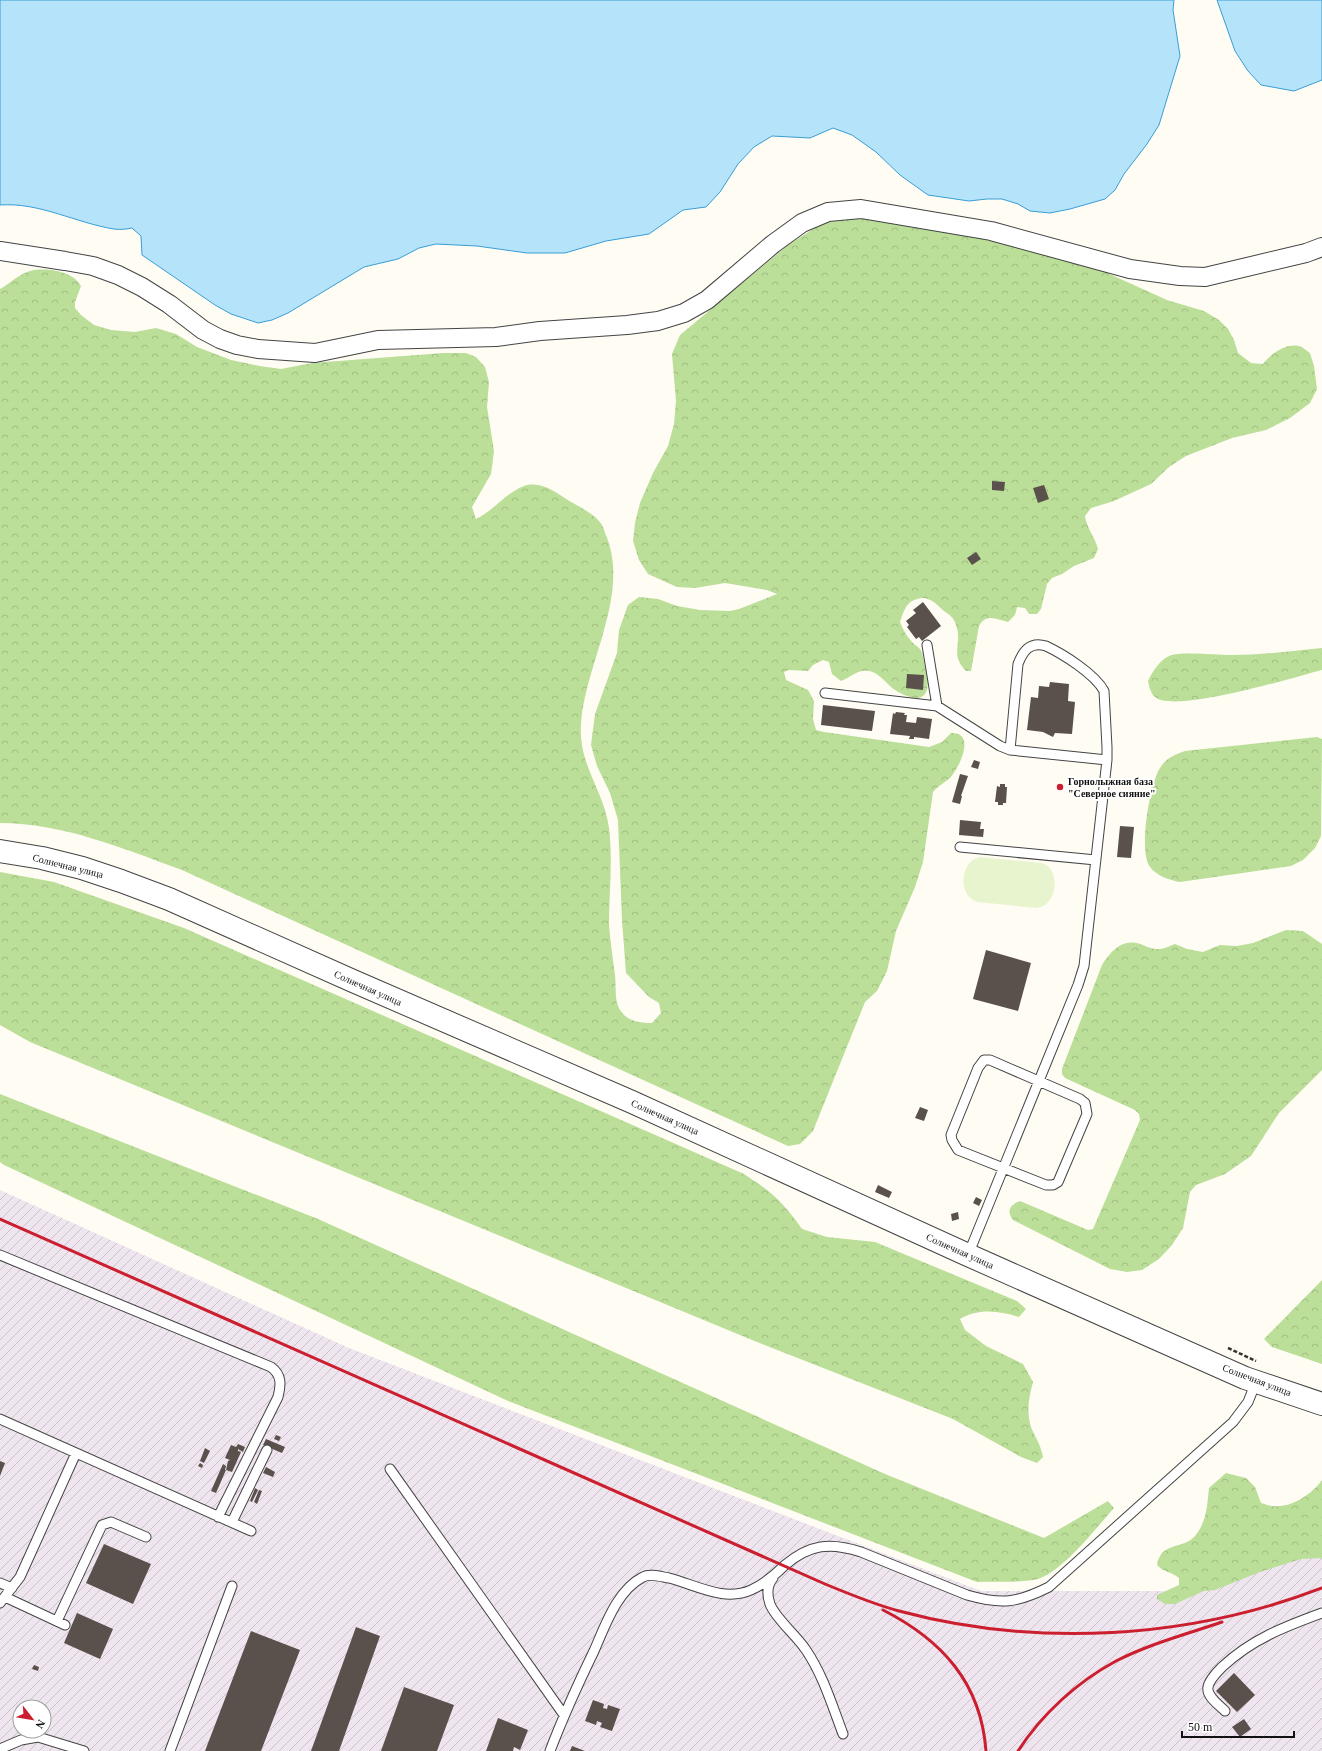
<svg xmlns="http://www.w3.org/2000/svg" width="1322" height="1751" font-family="'Times New Roman',serif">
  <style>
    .industrial { fill: url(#industrial-furrows); fill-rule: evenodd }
    .forest { fill: url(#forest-crowns) }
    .pitch { fill: #e8f4cd }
    .water { fill: #b5e3fa; stroke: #389ed6 }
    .building { fill: #5a514c }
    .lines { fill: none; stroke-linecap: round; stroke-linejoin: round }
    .service-casing { stroke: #444; stroke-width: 11 }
    .minor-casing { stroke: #444; stroke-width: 20 }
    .tertiary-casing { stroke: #444; stroke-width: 24 }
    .path { stroke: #333; stroke-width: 2.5; stroke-dasharray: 4 2; stroke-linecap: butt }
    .service { stroke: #fff; stroke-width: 9 }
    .minor { stroke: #fff; stroke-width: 18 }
    .tertiary { stroke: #fff; stroke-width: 22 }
    .rail { stroke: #cb1e2e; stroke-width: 3 }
    .poi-dot { fill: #cb1e2e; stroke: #fff; stroke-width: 1.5 }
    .labels { text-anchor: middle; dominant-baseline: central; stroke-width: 4; stroke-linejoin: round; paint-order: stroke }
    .poi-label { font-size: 10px; font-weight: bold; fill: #111; stroke: #fff; text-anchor: start }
    .street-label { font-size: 10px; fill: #111; stroke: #fff }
  </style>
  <defs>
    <pattern id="industrial-furrows" width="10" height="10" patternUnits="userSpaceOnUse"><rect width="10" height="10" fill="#eee5ef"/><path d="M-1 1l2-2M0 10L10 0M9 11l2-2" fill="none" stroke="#cbc3cc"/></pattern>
    <pattern id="forest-crowns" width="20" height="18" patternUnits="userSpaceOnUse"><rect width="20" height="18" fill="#bbdf98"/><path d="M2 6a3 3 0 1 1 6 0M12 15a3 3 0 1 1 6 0" fill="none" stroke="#a0be82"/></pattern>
  </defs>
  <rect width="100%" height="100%" fill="#fffcf4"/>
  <!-- industrial -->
  <path class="industrial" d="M0 1190 349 1348 981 1591H1189L1322 1547V1751H0ZM20 1707H44V1731H20Z"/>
  <!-- forest -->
  <path class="forest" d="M868 217 917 228 967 235 1094 267 1167 300 1204 311 1219 320 1228 329 1234 340 1238 353 1251 363 1263 364C1271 354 1285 343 1299 346 1303 347 1307 351 1310 353L1314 366 1317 389 1310 403 1290 418 1266 430 1232 438 1186 456 1169 467 1151 484 1114 501 1091 508 1085 516C1086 527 1095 537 1098 549L1094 558 1074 566 1062 574 1052 578 1047 584 1041 609 1037 614H1029L1025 608 1017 607 1015 615 1008 622C996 619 986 613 979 626L971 671H966C949 654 963 644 956 625 954 618 950 615 944 611 934 602 927 593 912 601 905 605 902 616 900 622 903 630 907 637 913 643 915 645 918 647 920 649 923 653 924 662 925 667 933 696 923 707 895 690 887 685 879 672 869 671 858 669 851 677 841 681L832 674 829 662 823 660 813 665 808 671 789 670 784 672 786 680 808 690 814 701 813 719 816 730 824 732 929 747 942 742 951 733C977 732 959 768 950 778 944 783 938 786 933 792L923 862 915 887 896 931 887 971 877 991 865 1002 813 1131 800 1144 788 1146 182 870C124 849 63 823 0 823V289C9 284 19 274 30 271 46 267 73 271 81 286L75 302V308L81 315 94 325 111 330 135 332 156 328 176 334 197 347 231 360 260 366 281 369 312 363 443 353H466L476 357 485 367 489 382 487 407 494 451 491 474 472 507 476 519C493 511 507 492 524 486 541 480 557 493 571 502 580 507 592 513 599 521 602 524 604 529 605 533 632 593 585 663 581 724 578 765 604 790 609 828 613 860 609 893 609 924 610 941 613 959 615 975 616 984 615 994 617 1003 622 1020 637 1023 652 1023L661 1013 659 1003 649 997 626 973 622 920 618 820 610 793 597 766 591 745 595 714 617 653 619 630 628 605 639 597 658 599 677 606 700 610 730 611 739 609 777 594 767 590 725 583 695 588 677 587 648 574 639 560 633 541 635 523 640 503 653 473 668 446 674 424 676 401 672 354 680 335 788 245 818 226 834 220Z
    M1322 648V670C1295 677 1174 714 1155 697 1151 694 1149 686 1148 681 1153 671 1159 661 1169 656 1181 651 1216 655 1230 655 1261 655 1292 651 1322 648Z
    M1317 737 1322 739 1321 836 1315 848 1303 860 1291 866 1180 882C1169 880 1157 876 1150 867 1138 852 1150 783 1160 768 1166 758 1174 755 1185 751Z
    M0 872 54 882 184 928 744 1174C772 1192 783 1202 802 1229L827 1237 875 1242 1017 1301 1026 1309 1019 1317C999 1311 979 1308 960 1319L965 1330 986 1346 1023 1364 1033 1382C1029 1397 1026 1411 1031 1427 1035 1437 1041 1445 1043 1457L1037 1463 1021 1457 953 1419 757 1342 30 1042 0 1025Z
    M1286 930 1303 931 1322 944V1070L1279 1113 1251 1156 1225 1174 1196 1185 1190 1192 1183 1228 1172 1245 1159 1259 1142 1270 1127 1272 1110 1269 1013 1220C1006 1211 1010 1205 1020 1201L1088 1230 1093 1229 1140 1120 1139 1114 1135 1110 1065 1078 1062 1074V1069L1102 965C1110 953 1120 940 1136 943 1143 944 1149 949 1157 949 1163 950 1169 946 1175 944L1187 949 1203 952 1220 945 1237 946 1253 943Z
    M0 1094 318 1219 885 1474 1044 1538 1108 1501 1114 1508C1096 1528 1059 1577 1033 1580 1015 1583 995 1581 977 1582L508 1401 4 1165 0 1162Z
    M1322 1280V1364L1272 1347 1264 1339Z
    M1226 1473 1246 1478 1255 1487 1261 1503C1265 1504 1269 1506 1273 1506 1292 1508 1312 1494 1322 1480V1558L1301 1559 1260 1572 1215 1590 1204 1591 1175 1604H1165L1157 1599V1595L1179 1585V1578C1172 1572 1163 1572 1157 1565 1161 1541 1183 1550 1195 1536 1207 1521 1207 1506 1209 1488Z"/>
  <!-- pitch -->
  <path class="pitch" d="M980 857 1042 863C1062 870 1057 906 1037 908L977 902C957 895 960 861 980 857Z"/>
  <!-- water -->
  <path class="water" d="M0 0H1174L1173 10 1180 56 1159 125 1147 144 1124 174 1115 190 1105 199 1070 209 1050 213 1030 211 1018 204 1002 199H987L969 201 928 195 900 175 876 152 852 135 833 128 810 138 772 136 754 147 738 164 720 192 706 207 683 210 649 234 606 241 565 253H527L477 246 436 244 419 248 398 259 364 267 288 313 272 320 258 323 231 314 215 305 142 255 141 236 132 228C127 229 120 230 114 229 76 223 39 202 0 205Z
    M1217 0H1322V80L1294 91 1261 85 1248 71 1235 51Z"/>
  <!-- building -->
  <path class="building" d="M992 481 1005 482 1004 491 992 490Z
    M1044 485 1049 499 1038 503 1033 488Z
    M976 552 981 559 972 565 967 558Z
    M923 602 941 626 922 641 919 637 916 639 907 627 909 625 906 621 916 613 913 610Z
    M907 674 924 675 923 690 906 688Z
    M1050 682 1069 684 1068 701 1075 702 1072 734 1055 733 1053 737 1043 732 1027 730 1031 697 1038 698 1039 686 1049 687Z
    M823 705 875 711 872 731 821 725Z
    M896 712 905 713 904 715H907L906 722 916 723 917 717 932 719 929 739 914 737V739H909L910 736 890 734 893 713 895 714Z
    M974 760 980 762 978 769 971 767Z
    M960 774 968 776 961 796H962L960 804 952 802Z
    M1000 784H1005V787H1007L1006 803H1003V805H998V802H995L997 786 1000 787Z
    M960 820 981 822 980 829H984L983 837 959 835Z
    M1120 826 1134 827 1131 858 1117 857Z
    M986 950 1031 963 1018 1011 973 999Z
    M920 1107 928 1110 924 1121 915 1118Z
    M878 1185 892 1192 889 1198 875 1192Z
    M976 1197 982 1200 979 1206 973 1203Z
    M958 1212 959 1219 952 1221 951 1214Z
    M276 1435 281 1437 279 1441 274 1439Z
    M266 1439 285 1447 282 1453 263 1445Z
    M238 1444 245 1447 243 1452 238 1449V1451L241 1452 232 1472 226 1470 228 1461 230 1460 225 1458 231 1445 236 1447Z
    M205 1448 210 1451 204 1463 200 1461Z
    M0 1461 5 1463 0 1476Z
    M200 1463 203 1465 202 1468 198 1466Z
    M223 1464 226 1466 225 1470H226L216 1493 211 1491Z
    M266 1467 275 1472 273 1477 263 1473Z
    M255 1488 258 1490 252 1502 250 1501Z
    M259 1490 262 1491 257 1504 254 1502Z
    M104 1544 151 1564 133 1604 86 1583Z
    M77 1613 113 1629 100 1659 64 1643Z
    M356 1627 380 1636 339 1751H311Z
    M251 1631 300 1650 261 1751H205Z
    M34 1665 39 1667 38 1671 32 1669Z
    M1234 1673 1255 1695 1237 1712 1216 1691Z
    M404 1687 454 1705 437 1751H381Z
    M593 1700 604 1704 603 1708 607 1709 608 1705 620 1709 612 1731 600 1727 602 1723 597 1721 596 1725 585 1721Z
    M498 1718 528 1730 520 1750 514 1747 513 1751H486Z
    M1244 1719 1251 1729 1240 1737 1232 1727Z
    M572 1746 585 1751H570Z"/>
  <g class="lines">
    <defs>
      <path id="service" d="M927 645 937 706
        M825 693 937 706 1000 746 1010 750 1107 760
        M960 847 1096 860
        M984 1060H990L1080 1099 1085 1103 1087 1114 1058 1182 1053 1185H1046L958 1150 952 1140 951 1135 978 1068Z
        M0 1255 271 1367C282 1375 281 1385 278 1397L218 1517
        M968 1255 1078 985 1084 966 1107 760V747L1104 691C1095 674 1063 654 1046 646 1030 641 1023 651 1018 664L1010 750
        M0 1419 251 1531
        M390 1469 564 1715
        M232 1522 267 1450
        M773 1578C767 1585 767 1595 770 1604 775 1618 797 1636 806 1650 823 1675 832 1705 843 1734
        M0 1583 12 1588
        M5 1597 65 1625
        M0 1603 20 1577 76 1453
        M57 1621 102 1525 111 1522 146 1537
        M1225 1711C1219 1705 1206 1696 1208 1687 1209 1680 1217 1672 1222 1667 1252 1639 1284 1627 1322 1613
        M0 1749 21 1740 38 1737 84 1751
        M170 1751 232 1586
        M550 1751C563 1717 578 1684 594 1651 605 1626 617 1590 643 1577 650 1573 662 1577 669 1578 696 1585 724 1602 751 1590 764 1584 775 1575 785 1565 810 1544 830 1542 861 1552L967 1595C1002 1605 1017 1603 1049 1587L1233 1422 1248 1402 1256 1382"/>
      <path id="minor" d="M0 251 65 261 93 266 118 275 142 287 169 304 203 330 220 339 237 345 258 349 315 353 378 340 496 337 540 331 627 325 658 321 684 313 707 300 773 244 802 223 828 212 861 209 991 231 1130 269 1180 276 1205 277 1306 253 1322 247"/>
      <path id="tertiary" d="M0 851 42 858 82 868 121 881 169 899 353 981 632 1102 968 1255 1245 1378 1322 1404"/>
    </defs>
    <!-- service casing -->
    <use href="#service" class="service-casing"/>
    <!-- minor casing -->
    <use href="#minor" class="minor-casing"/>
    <!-- tertiary casing -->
    <use href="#tertiary" class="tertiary-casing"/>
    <!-- path -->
    <path class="path" d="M1228 1348 1256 1361"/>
    <!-- service -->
    <use href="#service" class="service"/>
    <!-- minor -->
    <use href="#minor" class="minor"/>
    <!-- tertiary -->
    <use href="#tertiary" class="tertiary"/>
    <!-- rail -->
    <path class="rail" d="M0 1219 825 1584C849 1594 873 1604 899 1611 1037 1648 1189 1639 1322 1588
      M883 1610C942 1640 981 1683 986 1751
      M1018 1751C1042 1714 1077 1682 1116 1661 1149 1644 1187 1634 1222 1622"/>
  </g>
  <!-- markers -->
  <circle class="poi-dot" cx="1060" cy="787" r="4"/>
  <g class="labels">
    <!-- poi labels -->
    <g class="poi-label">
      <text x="1068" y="781">Горнолыжная база<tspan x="1068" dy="12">"Северное сияние"</tspan></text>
    </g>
    <!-- street labels -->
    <g class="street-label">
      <text transform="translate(68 866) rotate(14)">Солнечная улица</text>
      <text transform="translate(368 988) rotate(24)">Солнечная улица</text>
      <text transform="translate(665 1117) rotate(24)">Солнечная улица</text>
      <text transform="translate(960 1251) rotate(24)">Солнечная улица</text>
      <text transform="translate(1257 1380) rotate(21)">Солнечная улица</text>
    </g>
  </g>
  <!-- north arrow -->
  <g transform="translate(32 1719) rotate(121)"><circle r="19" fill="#ffffff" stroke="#a0a0a0"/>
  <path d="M0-3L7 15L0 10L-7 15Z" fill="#cb1e2e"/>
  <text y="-6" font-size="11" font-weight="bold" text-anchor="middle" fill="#111111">N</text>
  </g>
  <!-- scale -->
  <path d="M1182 1731v6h112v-6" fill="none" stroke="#111111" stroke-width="2"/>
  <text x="1188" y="1731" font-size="12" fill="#111111" stroke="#ffffff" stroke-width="3" paint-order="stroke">50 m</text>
</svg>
